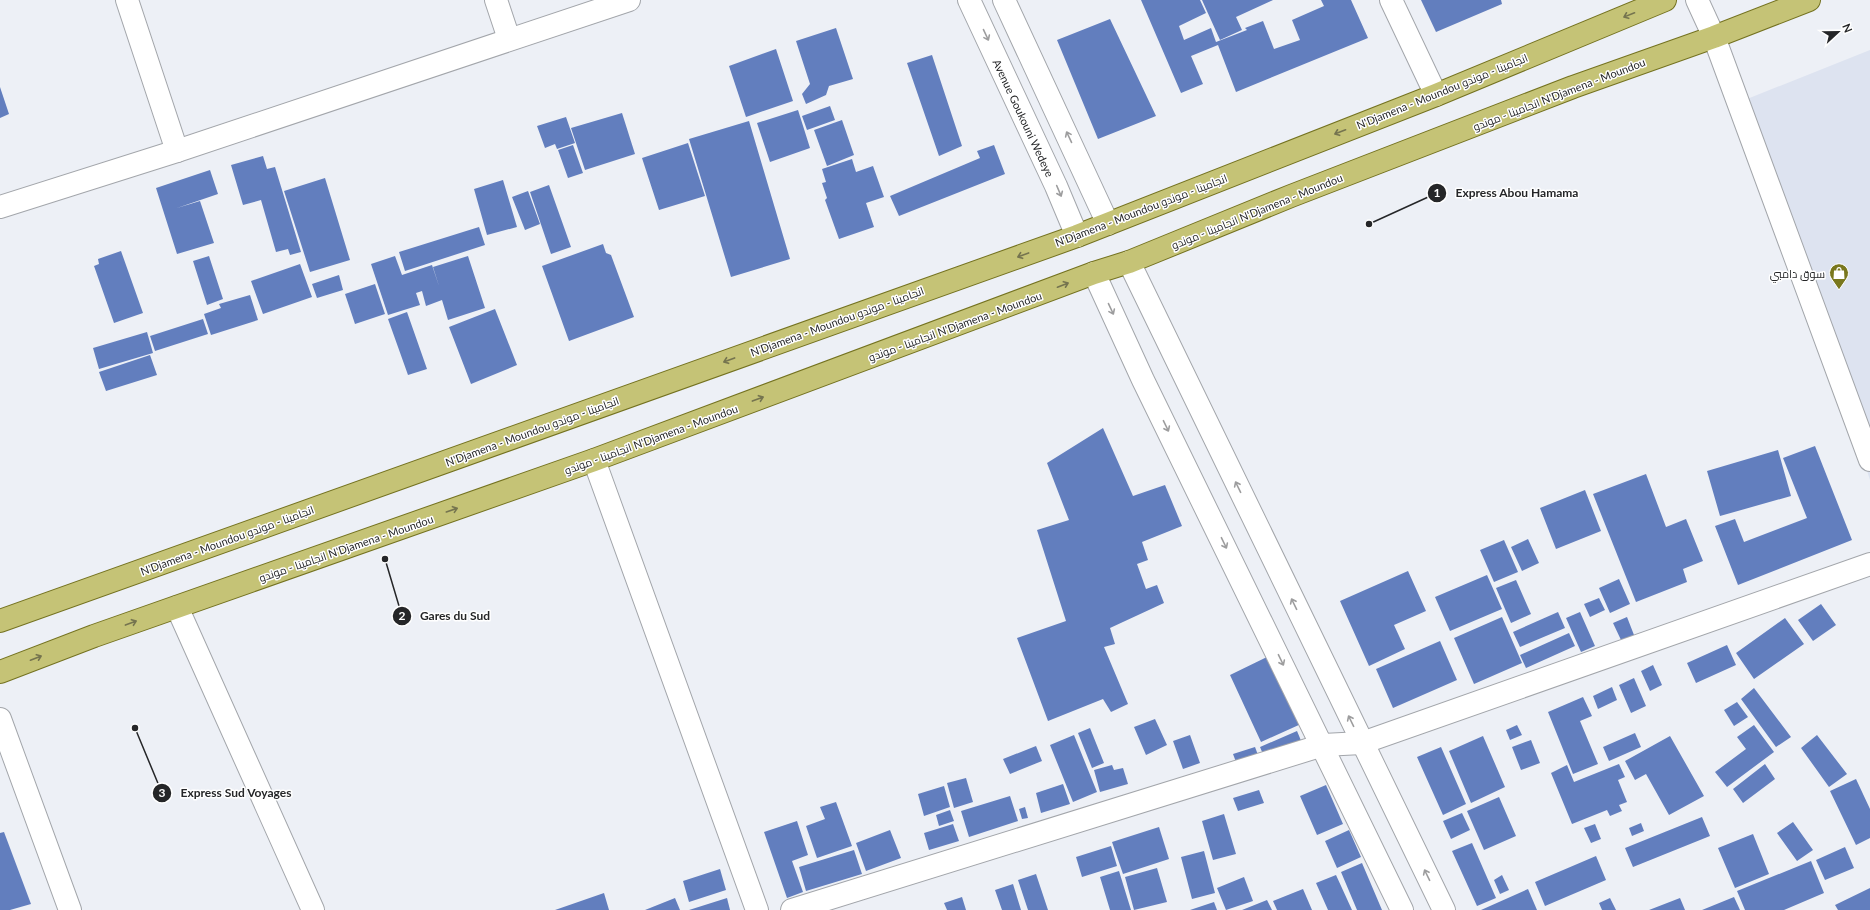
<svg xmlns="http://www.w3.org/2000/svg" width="1870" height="910" font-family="Lato,Cairo,sans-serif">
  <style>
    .built { fill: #dde3f0 }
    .building { fill: #627ebe }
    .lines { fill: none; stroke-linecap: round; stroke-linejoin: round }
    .minor-casing { stroke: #a3a6ab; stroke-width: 24 }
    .major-casing { stroke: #747220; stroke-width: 24 }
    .minor { stroke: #fff; stroke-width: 22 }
    .major { stroke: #c5c376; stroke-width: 22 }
    .oneway { stroke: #75744f }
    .oneway2 { stroke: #9d9d9e }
    .labels { text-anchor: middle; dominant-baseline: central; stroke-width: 3; stroke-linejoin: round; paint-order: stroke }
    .street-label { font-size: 11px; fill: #252628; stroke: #fff }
    .poi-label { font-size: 11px; fill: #252628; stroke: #fff; text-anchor: end }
    .leader { fill: none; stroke: #252628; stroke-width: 1.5 }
    .callout-dot { fill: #252628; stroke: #fff; stroke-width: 1.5 }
    .mark-label { font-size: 12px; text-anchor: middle; font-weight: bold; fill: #fff }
    .callout-label { font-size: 12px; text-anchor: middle; font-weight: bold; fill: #252628; stroke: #fff; stroke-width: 3; stroke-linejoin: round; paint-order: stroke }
  </style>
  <rect width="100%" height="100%" fill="#edf0f6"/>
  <!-- built -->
  <path class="built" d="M1870 50V480L1747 99Z"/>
  <!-- building -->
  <path class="building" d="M1141 0H1200L1206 13 1179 26 1184 40 1211 28 1216 42 1247 30 1245 28 1263 21 1274 49 1300 40 1292 20 1324 6 1321 0H1351L1368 38 1236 92 1218 45 1191 56 1203 84 1181 93Z
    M1202 0H1273L1236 17 1242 30 1220 40Z
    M1421 0H1501L1502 4 1436 32Z
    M1110 19 1156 116 1098 139 1057 40Z
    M836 28 853 79 829 86 826 95 806 104 802 94 810 84 796 41Z
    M776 49 793 101 746 117 729 66Z
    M932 55 962 146 939 156 907 63Z
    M0 87 9 114 0 118Z
    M830 106 835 120 807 130 802 116Z
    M798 110 810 148 770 162 757 123Z
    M622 113 635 154 585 170 571 128Z
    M566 117 575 143 557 149 555 144 545 148 537 126Z
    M842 120 854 155 827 166 814 130Z
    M749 121 790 259 731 277 689 139Z
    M688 143 705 196 659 210 642 158Z
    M573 145 583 173 568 178 558 150Z
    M994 145 1005 174 899 216 890 196 980 158 977 151Z
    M263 156 267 169 275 167 301 252 290 255 288 249 276 252 261 200 243 205 231 165Z
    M852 159 856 172 873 166 884 197 866 203 874 227 839 239 825 200 827 198 822 183 826 182 822 169Z
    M210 170 218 194 177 208 200 201 214 243 177 254 156 188Z
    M325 178 350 260 310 272 284 191Z
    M503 180 517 227 487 235 474 189Z
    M549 185 571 247 551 254 530 192Z
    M528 191 540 224 525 230 512 197Z
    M479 227 485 245 405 271 399 252Z
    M603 244 606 253 611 255 634 317 569 341 542 266Z
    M121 251 143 313 114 323 94 266 99 264 98 259Z
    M209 256 223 299 207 305 193 261Z
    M395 256 402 275 432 265 439 286 433 267 468 256 485 308 448 320 442 300 426 306 422 291 416 293 420 305 388 315 371 264Z
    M300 264 312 297 263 314 251 281Z
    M339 275 343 290 317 298 312 284Z
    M375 284 385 314 355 324 345 294Z
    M250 295 258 320 211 335 204 314 221 308 219 304Z
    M495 309 517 365 471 384 449 327Z
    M407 312 427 369 408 375 388 319Z
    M203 319 208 334 155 351 150 336Z
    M147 332 153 353 99 369 93 348Z
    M150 355 157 375 106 391 99 372Z
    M1103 428 1133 496 1165 485 1182 526 1142 542 1148 560 1137 564 1146 589 1157 585 1164 603 1110 628 1115 644 1104 647 1128 704 1111 712 1103 699 1048 721 1017 638 1066 621 1037 530 1069 520 1047 463Z
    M1815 446 1852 540 1738 585 1715 526 1735 519 1744 542 1807 518 1783 458Z
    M1778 450 1791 496 1720 516 1707 471Z
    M1646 474 1666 527 1686 519 1703 561 1683 569 1687 582 1636 602 1593 494Z
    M1585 490 1601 531 1556 549 1540 508Z
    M1528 539 1539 563 1522 571 1511 547Z
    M1504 540 1518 572 1494 582 1480 550Z
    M1408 571 1426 611 1394 625 1405 649 1369 666 1340 601Z
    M1487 575 1502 609 1450 631 1435 597Z
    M1619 579 1630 604 1610 613 1599 588Z
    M1516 580 1531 614 1511 623 1496 588Z
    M1599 598 1605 610 1590 617 1584 604Z
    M1821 604 1836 625 1813 641 1798 620Z
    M1558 612 1565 628 1520 647 1513 632Z
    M1580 612 1595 646 1581 652 1566 618Z
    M1502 617 1522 663 1474 684 1454 638Z
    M1627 617 1634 635 1621 640 1613 623Z
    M1785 618 1804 644 1754 679 1736 653Z
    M1569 633 1575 646 1526 668 1520 655Z
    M1440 641 1457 680 1393 708 1376 669Z
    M1727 645 1736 665 1696 683 1687 663Z
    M1269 656 1301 724 1261 742 1230 675Z
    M1653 665 1662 685 1650 691 1641 671Z
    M1634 678 1646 706 1631 713 1619 685Z
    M1612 687 1617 700 1598 709 1593 696Z
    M1754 688 1791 737 1776 747 1741 699Z
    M1583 697 1592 716 1580 721 1598 764 1573 774 1548 712Z
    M1737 702 1748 717 1734 726 1724 710Z
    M1155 719 1167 745 1146 755 1134 727Z
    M1517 725 1522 735 1510 740 1506 730Z
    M1754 725 1774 752 1727 787 1715 772 1746 749 1737 737Z
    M1090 728 1104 763 1092 768 1078 733Z
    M1297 731 1302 743 1265 759 1260 747Z
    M1635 733 1641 747 1609 761 1603 747Z
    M1074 735 1097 792 1073 802 1050 745Z
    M1190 735 1200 763 1183 769 1173 741Z
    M1817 735 1847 774 1829 787 1801 748Z
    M1483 736 1505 787 1471 803 1449 751Z
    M1670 736 1704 796 1669 815 1646 774 1635 780 1625 761Z
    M1531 740 1540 763 1521 770 1512 747Z
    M1036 746 1042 761 1010 774 1003 759Z
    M1255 747 1258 755 1236 762 1233 754Z
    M1441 747 1466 804 1443 815 1417 757Z
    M1619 764 1625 777 1618 780 1627 802 1619 805 1622 811 1610 816 1607 810 1572 824 1551 773 1567 765 1574 782Z
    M1765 764 1775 779 1743 803 1733 789Z
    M1112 765 1114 770 1123 768 1128 784 1100 792 1094 770Z
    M966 778 973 802 954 808 947 783Z
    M1856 779 1870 809V838L1856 845 1830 791Z
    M1063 784 1070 804 1041 813 1036 793Z
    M1326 785 1343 824 1317 835 1300 796Z
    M944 786 950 807 924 816 918 794Z
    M1259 790 1264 803 1238 811 1233 798Z
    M1010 796 1018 821 969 837 961 811Z
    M1499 797 1516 836 1484 850 1467 811Z
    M836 802 852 846 817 858 806 826 825 819 820 807Z
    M1025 807 1028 818 1022 819 1019 809Z
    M950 810 954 821 939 826 936 815Z
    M1462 813 1470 830 1451 839 1443 821Z
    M1224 814 1236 854 1213 860 1202 821Z
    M1702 817 1710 836 1633 867 1625 848Z
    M797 821 808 855 792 861 803 892 787 898 764 832Z
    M1793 822 1813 850 1797 861 1777 833Z
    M1641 823 1644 831 1632 836 1629 828Z
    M953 824 959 841 929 850 924 833Z
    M1595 824 1601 839 1591 843 1584 828Z
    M1159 827 1169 859 1123 874 1112 842Z
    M890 830 901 858 866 871 856 843Z
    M1349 830 1361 857 1337 868 1325 841Z
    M4 832 31 904 10 910H0V833Z
    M1753 834 1769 874 1735 888 1718 848Z
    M1472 843 1496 898 1477 906 1452 851Z
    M1111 846 1117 866 1082 877 1076 857Z
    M1845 847 1854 868 1825 880 1816 860Z
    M854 850 862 874 806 891 799 867Z
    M1204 851 1215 893 1192 899 1181 857Z
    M1596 856 1606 880 1545 906 1535 882Z
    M1811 861 1824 893 1784 910H1745L1737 891Z
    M1362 863 1382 910H1357L1341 872Z
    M1157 868 1167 902 1134 910 1125 877Z
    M720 869 726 890 689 902 683 881Z
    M1119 871 1131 910H1110L1100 877Z
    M1036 874 1048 910H1028L1018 880Z
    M1336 875 1352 910H1328L1316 883Z
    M1502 875 1509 890 1500 894 1494 880Z
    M1244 877 1253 901 1226 910 1217 888Z
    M1013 884 1021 910H1002L995 890Z
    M1870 888V910H1838L1835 905Z
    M1303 889 1312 910H1277L1273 901Z
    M1528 889 1537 910H1481Z
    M604 893 609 910H555Z
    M962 897 966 910H947L944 903Z
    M1734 897 1740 910H1702Z
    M675 898 680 910H645Z
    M727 898 730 910H689Z
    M1610 898 1616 910H1602L1599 903Z
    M1680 898 1685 910H1649Z
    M1267 900 1272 910H1242Z
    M1214 902 1217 910H1190Z"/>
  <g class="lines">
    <defs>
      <g id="minor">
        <path d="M127 0 177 151"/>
        <path d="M496 0 509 39"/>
        <path id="s1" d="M969 0 1056 186 1077 236"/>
        <path d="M1004 0 1108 224"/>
        <path d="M1391 0 1436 95"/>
        <path d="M1697 0 1714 37 1870 460"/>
        <path d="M0 207 177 151 629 0"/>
        <path d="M1129 262 1444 910"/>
        <path d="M1094 273 1143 380 1402 910"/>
        <path d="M594 460 757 910"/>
        <path d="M177 607 313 910"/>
        <path d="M0 719 70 910"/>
        <path d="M792 910 1323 745 1362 743 1870 564"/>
      </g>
      <path id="major" d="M0 621 1077 236 1436 95 1665 0
        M0 672 94 636 594 460 1094 273 1129 262 1291 196 1573 87 1714 37 1809 0"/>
    </defs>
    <!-- minor casing -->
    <use href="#minor" class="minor-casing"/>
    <!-- major casing -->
    <use href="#major" class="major-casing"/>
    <!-- minor -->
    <use href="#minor" class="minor"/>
    <!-- major -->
    <use href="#major" class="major"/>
  </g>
  <!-- one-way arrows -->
  <defs><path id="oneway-shaft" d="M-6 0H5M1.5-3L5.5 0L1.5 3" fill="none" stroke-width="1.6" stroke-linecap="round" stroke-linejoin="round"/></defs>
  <g class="oneway">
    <use href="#oneway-shaft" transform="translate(1629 15) rotate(158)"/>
    <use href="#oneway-shaft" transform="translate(1340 132) rotate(159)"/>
    <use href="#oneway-shaft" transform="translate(1023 255) rotate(160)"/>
    <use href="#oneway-shaft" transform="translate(1063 285) rotate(-21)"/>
    <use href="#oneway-shaft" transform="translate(729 360) rotate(160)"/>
    <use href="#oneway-shaft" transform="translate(758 399) rotate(-20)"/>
    <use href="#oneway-shaft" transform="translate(452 510) rotate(-19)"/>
    <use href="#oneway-shaft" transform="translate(131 623) rotate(-20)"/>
    <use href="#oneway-shaft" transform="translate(36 658) rotate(-21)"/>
  </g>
  <g class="oneway2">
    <use href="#oneway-shaft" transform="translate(986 35) rotate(65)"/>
    <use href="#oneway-shaft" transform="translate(1069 137) rotate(-115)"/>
    <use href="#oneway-shaft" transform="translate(1059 191) rotate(67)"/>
    <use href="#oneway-shaft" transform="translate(1111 309) rotate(65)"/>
    <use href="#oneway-shaft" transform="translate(1166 426) rotate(64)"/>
    <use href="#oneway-shaft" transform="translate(1238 487) rotate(-116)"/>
    <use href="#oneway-shaft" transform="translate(1224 543) rotate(64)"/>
    <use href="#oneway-shaft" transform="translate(1294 604) rotate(-116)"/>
    <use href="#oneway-shaft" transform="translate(1281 660) rotate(64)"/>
    <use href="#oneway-shaft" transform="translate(1351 721) rotate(-116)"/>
    <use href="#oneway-shaft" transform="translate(1427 875) rotate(-116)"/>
  </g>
  <!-- icons -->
  <defs>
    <symbol id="shop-pin" viewBox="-11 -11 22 30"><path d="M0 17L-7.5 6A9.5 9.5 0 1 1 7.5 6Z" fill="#79771d" stroke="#fff"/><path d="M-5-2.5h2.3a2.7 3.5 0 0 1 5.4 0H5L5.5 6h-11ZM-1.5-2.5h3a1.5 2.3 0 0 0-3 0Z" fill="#fff"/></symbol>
  </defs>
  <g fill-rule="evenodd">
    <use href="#shop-pin" x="1828" y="262" width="22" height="30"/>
  </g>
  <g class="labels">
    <!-- street labels -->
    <g class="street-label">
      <text transform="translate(1442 91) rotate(-22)">N'Djamena - Moundou انجامينا - موندو</text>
      <text transform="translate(1559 94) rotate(-21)">انجامينا - موندو N'Djamena - Moundou</text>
      <text stroke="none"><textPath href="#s1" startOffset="130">Avenue Goukouni Wedeye</textPath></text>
      <text transform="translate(1141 210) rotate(-21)">N'Djamena - Moundou انجامينا - موندو</text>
      <text transform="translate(1257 211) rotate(-22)">انجامينا - موندو N'Djamena - Moundou</text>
      <text transform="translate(837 321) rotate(-20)">N'Djamena - Moundou انجامينا - موندو</text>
      <text transform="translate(955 326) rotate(-20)">انجامينا - موندو N'Djamena - Moundou</text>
      <text transform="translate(532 431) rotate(-20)">N'Djamena - Moundou انجامينا - موندو</text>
      <text transform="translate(651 439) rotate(-20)">انجامينا - موندو N'Djamena - Moundou</text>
      <text transform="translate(227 540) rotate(-20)">N'Djamena - Moundou انجامينا - موندو</text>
      <text transform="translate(346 548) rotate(-19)">انجامينا - موندو N'Djamena - Moundou</text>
    </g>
    <!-- poi labels -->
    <g class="poi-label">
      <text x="1825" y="273">سوق دامبي</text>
    </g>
  </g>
  <!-- callouts -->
  <path class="leader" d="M1369 224L1437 193M385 559L402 616M135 728L162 793"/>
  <g class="callout-dot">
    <circle cx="1369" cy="224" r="4"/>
    <circle cx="385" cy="559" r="4"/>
    <circle cx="135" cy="728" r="4"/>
    <circle cx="1437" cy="193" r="10"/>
    <circle cx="402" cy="616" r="10"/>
    <circle cx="162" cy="793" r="10"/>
  </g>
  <g class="mark-label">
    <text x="1437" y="197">1</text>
    <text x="402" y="620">2</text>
    <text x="162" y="797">3</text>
  </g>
  <g class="callout-label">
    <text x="1517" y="197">Express Abou Hamama</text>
    <text x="455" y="620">Gares du Sud</text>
    <text x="236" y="797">Express Sud Voyages</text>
  </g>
  <!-- north arrow -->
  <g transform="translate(1838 32) rotate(68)" stroke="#ffffff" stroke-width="3" paint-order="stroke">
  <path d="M0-3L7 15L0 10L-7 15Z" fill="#252628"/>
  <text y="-6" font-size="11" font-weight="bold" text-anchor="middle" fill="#252628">N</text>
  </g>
</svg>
